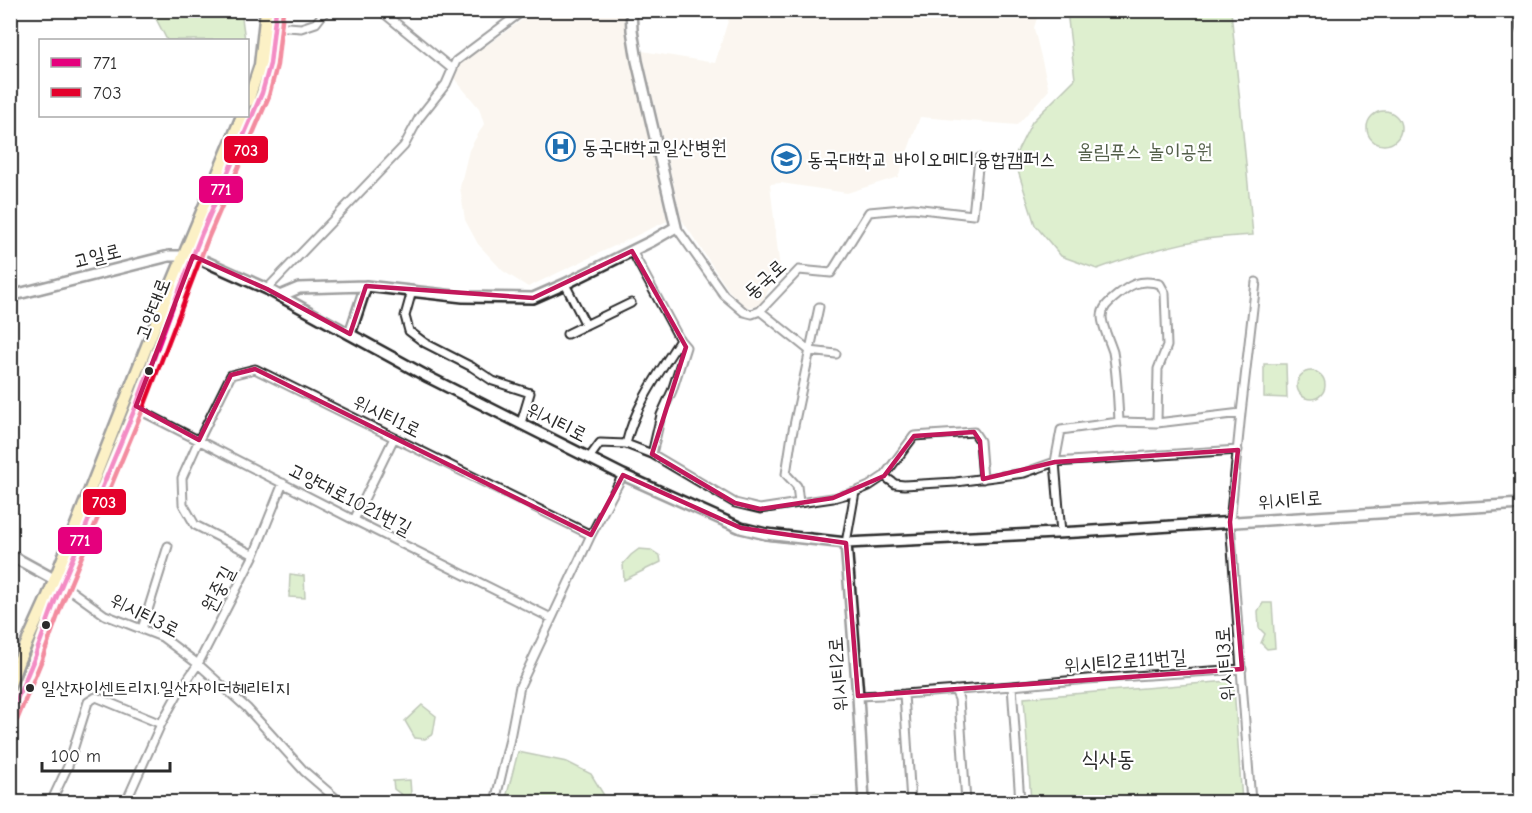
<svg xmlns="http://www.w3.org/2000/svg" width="1532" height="813" font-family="'Comic Neue','Poor Story',sans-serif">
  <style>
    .built { fill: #f6ecde }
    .green { fill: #b5db96; stroke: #708360; stroke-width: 1.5 }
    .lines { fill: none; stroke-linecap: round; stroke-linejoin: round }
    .street-casing { stroke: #2b2b2b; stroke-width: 11 }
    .secondary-casing { stroke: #2b2b2b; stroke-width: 14 }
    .primary-casing { stroke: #2b2b2b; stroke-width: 15 }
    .street { stroke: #fff; stroke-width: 7 }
    .secondary { stroke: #fff; stroke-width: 9 }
    .primary { stroke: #f9e181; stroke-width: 10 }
    .bus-1-casing { stroke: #fff; stroke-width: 9 }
    .bus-2-casing { stroke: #fff; stroke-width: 9 }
    .bus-1 { stroke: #e5007d; stroke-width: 4.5 }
    .bus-2 { stroke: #e4002b; stroke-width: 4.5 }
    .marked { fill: none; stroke: #c2185b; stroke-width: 4.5; stroke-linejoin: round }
    .bus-dot { fill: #2b2b2b; stroke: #fff; stroke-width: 2 }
    .labels { text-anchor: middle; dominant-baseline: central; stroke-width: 4.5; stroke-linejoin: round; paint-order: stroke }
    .bus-label { font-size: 18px; fill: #2b2b2b; stroke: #fff; text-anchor: start }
    .poi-label { font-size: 20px; fill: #2b2b2b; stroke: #fff; text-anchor: start }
    .park-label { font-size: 20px; fill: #54604b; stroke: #fff }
    .street-label { font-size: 20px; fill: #2b2b2b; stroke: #fff }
    .quarter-label { font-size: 22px; fill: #2b2b2b; stroke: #fff }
    .line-badge { stroke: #fff; stroke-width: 2 }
    .badge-label { font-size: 16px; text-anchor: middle; font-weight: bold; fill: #fff }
  </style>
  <rect width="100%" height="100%" fill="#fff"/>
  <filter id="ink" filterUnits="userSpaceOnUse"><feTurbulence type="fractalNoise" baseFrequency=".0167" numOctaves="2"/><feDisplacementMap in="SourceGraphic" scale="12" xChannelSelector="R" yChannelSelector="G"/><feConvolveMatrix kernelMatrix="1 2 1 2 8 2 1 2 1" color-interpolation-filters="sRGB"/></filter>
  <g filter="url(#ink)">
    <!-- built -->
    <path class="built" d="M533 11H623L631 62 667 221 528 287 503 271 478 244 465 220 460 187 469 150 484 124 479 108 453 77 458 62 490 43 526 17Z
      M731 11H1039L1034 28 1049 90 1017 125 920 117 898 177 847 193 781 183 770 184 780 269 760 306 746 307 729 291 682 220 642 51 715 63Z"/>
    <!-- green -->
    <path class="green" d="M152 11H241L245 40H167Z
      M1067 11H1231L1253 235C1237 236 1221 237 1206 239 1169 245 1132 256 1097 269L1061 256 1035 225 1014 158 1032 122 1075 79Z
      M1367 128a17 17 0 1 1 34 0a17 17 0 1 1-34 0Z
      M1264 364H1286L1287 398 1264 397Z
      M1297 385a14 14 0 1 1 28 0a14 14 0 1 1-28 0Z
      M639 549 651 550 660 556 661 562 624 580 623 564 631 555Z
      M290 574 304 576 305 598 289 597Z
      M1263 603H1272L1275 648 1267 649 1261 643 1265 634 1259 628 1258 611Z
      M1229 681 1234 687 1242 802H1031L1024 698Z
      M422 705 436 716 433 734 425 739 415 738 405 721Z
      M518 752 567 762 591 774 605 797 606 802H505Z
      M410 780 411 794 406 798 394 789 393 781Z
      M819 793 820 802H791V795Z"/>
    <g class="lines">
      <defs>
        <path id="street" d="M380 10 452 69
          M274 26 301 28 316 23 326 10
          M676 227 724 295 744 312 752 314 760 311 799 270 831 273 869 212 913 208 973 215 979 158
          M632 251 680 340 686 347 672 391 661 415 652 454
          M565 284 586 325
          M267 289 404 146 419 118 446 84 456 61 524 10
          M412 291 405 316 409 331 425 343 472 367 493 381 530 393 521 423
          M819 307 792 435 786 474 797 486 799 503 833 498 855 492
          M760 311 810 351 836 354
          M567 334 631 303
          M136 406 147 414 354 520 551 618
          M1119 422C1118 399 1117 375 1113 352 1110 342 1102 326 1102 317 1102 308 1108 303 1114 298 1129 285 1140 278 1160 284L1165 293 1167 346 1158 369 1157 423
          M626 444C635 406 659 373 680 340
          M589 458 600 443 626 444 652 454 735 503 760 509 799 503
          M884 476 895 484 904 485 956 482 1024 473 1055 462 1238 450
          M354 520 394 438
          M1061 533 1055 462 1061 430 1119 422 1157 423 1241 413
          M846 543 855 492 869 486 884 476 914 436 974 432 980 441 983 479
          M254 555 195 525 183 504 182 478 199 440 231 375 255 369 591 535
          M62 584 105 615 162 637 198 664 247 708 304 771 340 802
          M142 629 168 546
          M1012 686 1020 802
          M955 690 959 699 966 802
          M904 694 911 802
          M858 696 904 694 1012 686 1087 679 1242 669
          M51 802 68 766 88 702 96 697 161 724
          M126 802 161 724 177 695 198 664 254 555 283 483
          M495 802 509 743 520 686 591 535 623 475
          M1251 802 1230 522 1241 413 1256 282"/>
        <path id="secondary" d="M1520 10 1522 29
          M10 296 169 256H193L267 289 428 377 623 475 741 528 766 534 846 543 1077 532 1522 504
          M280 296 299 288 366 286
          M350 334 366 286 463 297 533 298 565 284 652 241 676 227 637 61 632 30 631 10
          M846 543 858 696 864 802
          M10 555 61 583"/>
        <path id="primary" d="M248 101 260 65 266 10
          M10 684 19 660 48 596 163 305 242 116
          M10 717 34 659 55 601 136 406 173 306 202 233 262 93 270 64 276 10"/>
      </defs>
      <!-- street casing -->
      <use href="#street" class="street-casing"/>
      <!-- secondary casing -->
      <use href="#secondary" class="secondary-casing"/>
      <!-- primary casing -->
      <use href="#primary" class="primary-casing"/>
      <!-- street -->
      <use href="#street" class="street"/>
      <!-- secondary -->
      <use href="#secondary" class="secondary"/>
      <!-- primary -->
      <use href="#primary" class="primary"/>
      <defs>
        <path id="bus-1" d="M10 716 34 659 55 601 136 406 173 306 202 233 262 93 270 64 276 10"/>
        <path id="bus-2" d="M17 720 41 662 62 604 143 409 209 236 269 96 277 65 283 11"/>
      </defs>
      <!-- bus-1 casing -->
      <use href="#bus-1" class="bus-1-casing"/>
      <!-- bus-2 casing -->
      <use href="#bus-2" class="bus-2-casing"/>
      <!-- bus-1 -->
      <use href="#bus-1" class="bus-1"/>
      <!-- bus-2 -->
      <use href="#bus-2" class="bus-2"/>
    </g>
  </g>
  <!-- marked area -->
  <path d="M0 0H1532V813H0ZM632 251 686 347 652 454 735 503 760 509 833 498 884 476 914 436 974 432 980 441 983 479 1055 462 1238 450 1230 522 1242 669 858 696 846 543 741 528 623 475 591 535 255 369 231 375 199 440 136 406 193 256 267 289 350 334 366 286 533 298Z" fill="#fff" fill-opacity=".55" fill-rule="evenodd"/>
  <path class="marked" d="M632 251 686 347 652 454 735 503 760 509 833 498 884 476 914 436 974 432 980 441 983 479 1055 462 1238 450 1230 522 1242 669 858 696 846 543 741 528 623 475 591 535 255 369 231 375 199 440 136 406 193 256 267 289 350 334 366 286 533 298Z"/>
  <!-- icons -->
  <defs>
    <symbol id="hospital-ring" viewBox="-11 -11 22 22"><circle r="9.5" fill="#fff" stroke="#1f6fb2" stroke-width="1.5"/><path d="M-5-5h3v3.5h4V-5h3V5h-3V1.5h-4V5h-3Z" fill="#1f6fb2"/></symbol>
    <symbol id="university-ring" viewBox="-11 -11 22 22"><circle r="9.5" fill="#fff" stroke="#1f6fb2" stroke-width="1.5"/><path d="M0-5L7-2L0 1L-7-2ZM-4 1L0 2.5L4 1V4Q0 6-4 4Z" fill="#1f6fb2"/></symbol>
  </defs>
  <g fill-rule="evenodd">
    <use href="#hospital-ring" x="544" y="130" width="33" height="33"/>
    <use href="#university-ring" x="770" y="142" width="33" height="33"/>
  </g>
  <!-- markers -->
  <g class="bus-dot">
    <circle cx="149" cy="371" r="5"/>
    <circle cx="46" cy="625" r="5"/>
    <circle cx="30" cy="688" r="5"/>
  </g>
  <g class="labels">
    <!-- bus labels -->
    <g class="bus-label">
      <text x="41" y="688">일산자이센트리지.일산자이더헤리티지</text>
    </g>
    <!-- poi labels -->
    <g class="poi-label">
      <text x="582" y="147">동국대학교일산병원</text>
      <text x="807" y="159">동국대학교 바이오메디융합캠퍼스</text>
    </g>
    <!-- park labels -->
    <g class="park-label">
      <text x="1145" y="151">올림푸스 놀이공원</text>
    </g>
    <!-- street labels -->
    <g class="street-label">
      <text transform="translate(97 256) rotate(-14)">고일로</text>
      <text transform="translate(765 279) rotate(-42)">동국로</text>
      <text transform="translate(153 309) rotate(-69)">고양대로</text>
      <text transform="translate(387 416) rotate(26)">위시티1로</text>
      <text transform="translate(557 422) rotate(27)">위시티로</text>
      <text transform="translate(350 499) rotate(27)">고양대로1021번길</text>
      <text transform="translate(1290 500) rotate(-4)">위시티로</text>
      <text transform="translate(218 589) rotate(-63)">원중길</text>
      <text transform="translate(145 615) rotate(27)">위시티3로</text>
      <text transform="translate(1125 661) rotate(-4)">위시티2로11번길</text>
      <text transform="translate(1225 664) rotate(-94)">위시티3로</text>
      <text transform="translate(838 674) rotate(-94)">위시티2로</text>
    </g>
    <!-- quarter labels -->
    <g class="quarter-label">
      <text x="1108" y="759">식사동</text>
    </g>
  </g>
  <g class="line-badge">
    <rect x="223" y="135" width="46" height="29" rx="6" fill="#e4002b"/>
    <rect x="198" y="175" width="46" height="29" rx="6" fill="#e5007d"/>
    <rect x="82" y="488" width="45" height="28" rx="6" fill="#e4002b"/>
    <rect x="57" y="526" width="46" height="29" rx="6" fill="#e5007d"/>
  </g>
  <g class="badge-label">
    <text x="246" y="156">703</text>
    <text x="221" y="195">771</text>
    <text x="104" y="508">703</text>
    <text x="80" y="546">771</text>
  </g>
  <!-- margin -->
  <rect width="1532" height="813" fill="none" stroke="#fff" stroke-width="36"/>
  <rect x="18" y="18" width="1496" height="777" fill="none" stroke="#2b2b2b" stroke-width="2" filter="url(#ink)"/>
  <!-- legend -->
  <rect x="39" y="39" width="210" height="78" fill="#ffffff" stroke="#aaaaaa" stroke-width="1.5"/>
  <rect x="51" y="58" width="30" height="9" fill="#e5007d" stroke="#aaaaaa" stroke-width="1.5"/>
  <text x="93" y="69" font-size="18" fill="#2b2b2b">771</text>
  <rect x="51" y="88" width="30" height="9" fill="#e4002b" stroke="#aaaaaa" stroke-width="1.5"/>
  <text x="93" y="99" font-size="18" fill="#2b2b2b">703</text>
  <!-- scale -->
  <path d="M42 762v9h128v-9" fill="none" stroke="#2b2b2b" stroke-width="3"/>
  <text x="51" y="762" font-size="18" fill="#2b2b2b" stroke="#ffffff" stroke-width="4.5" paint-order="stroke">100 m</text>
</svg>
